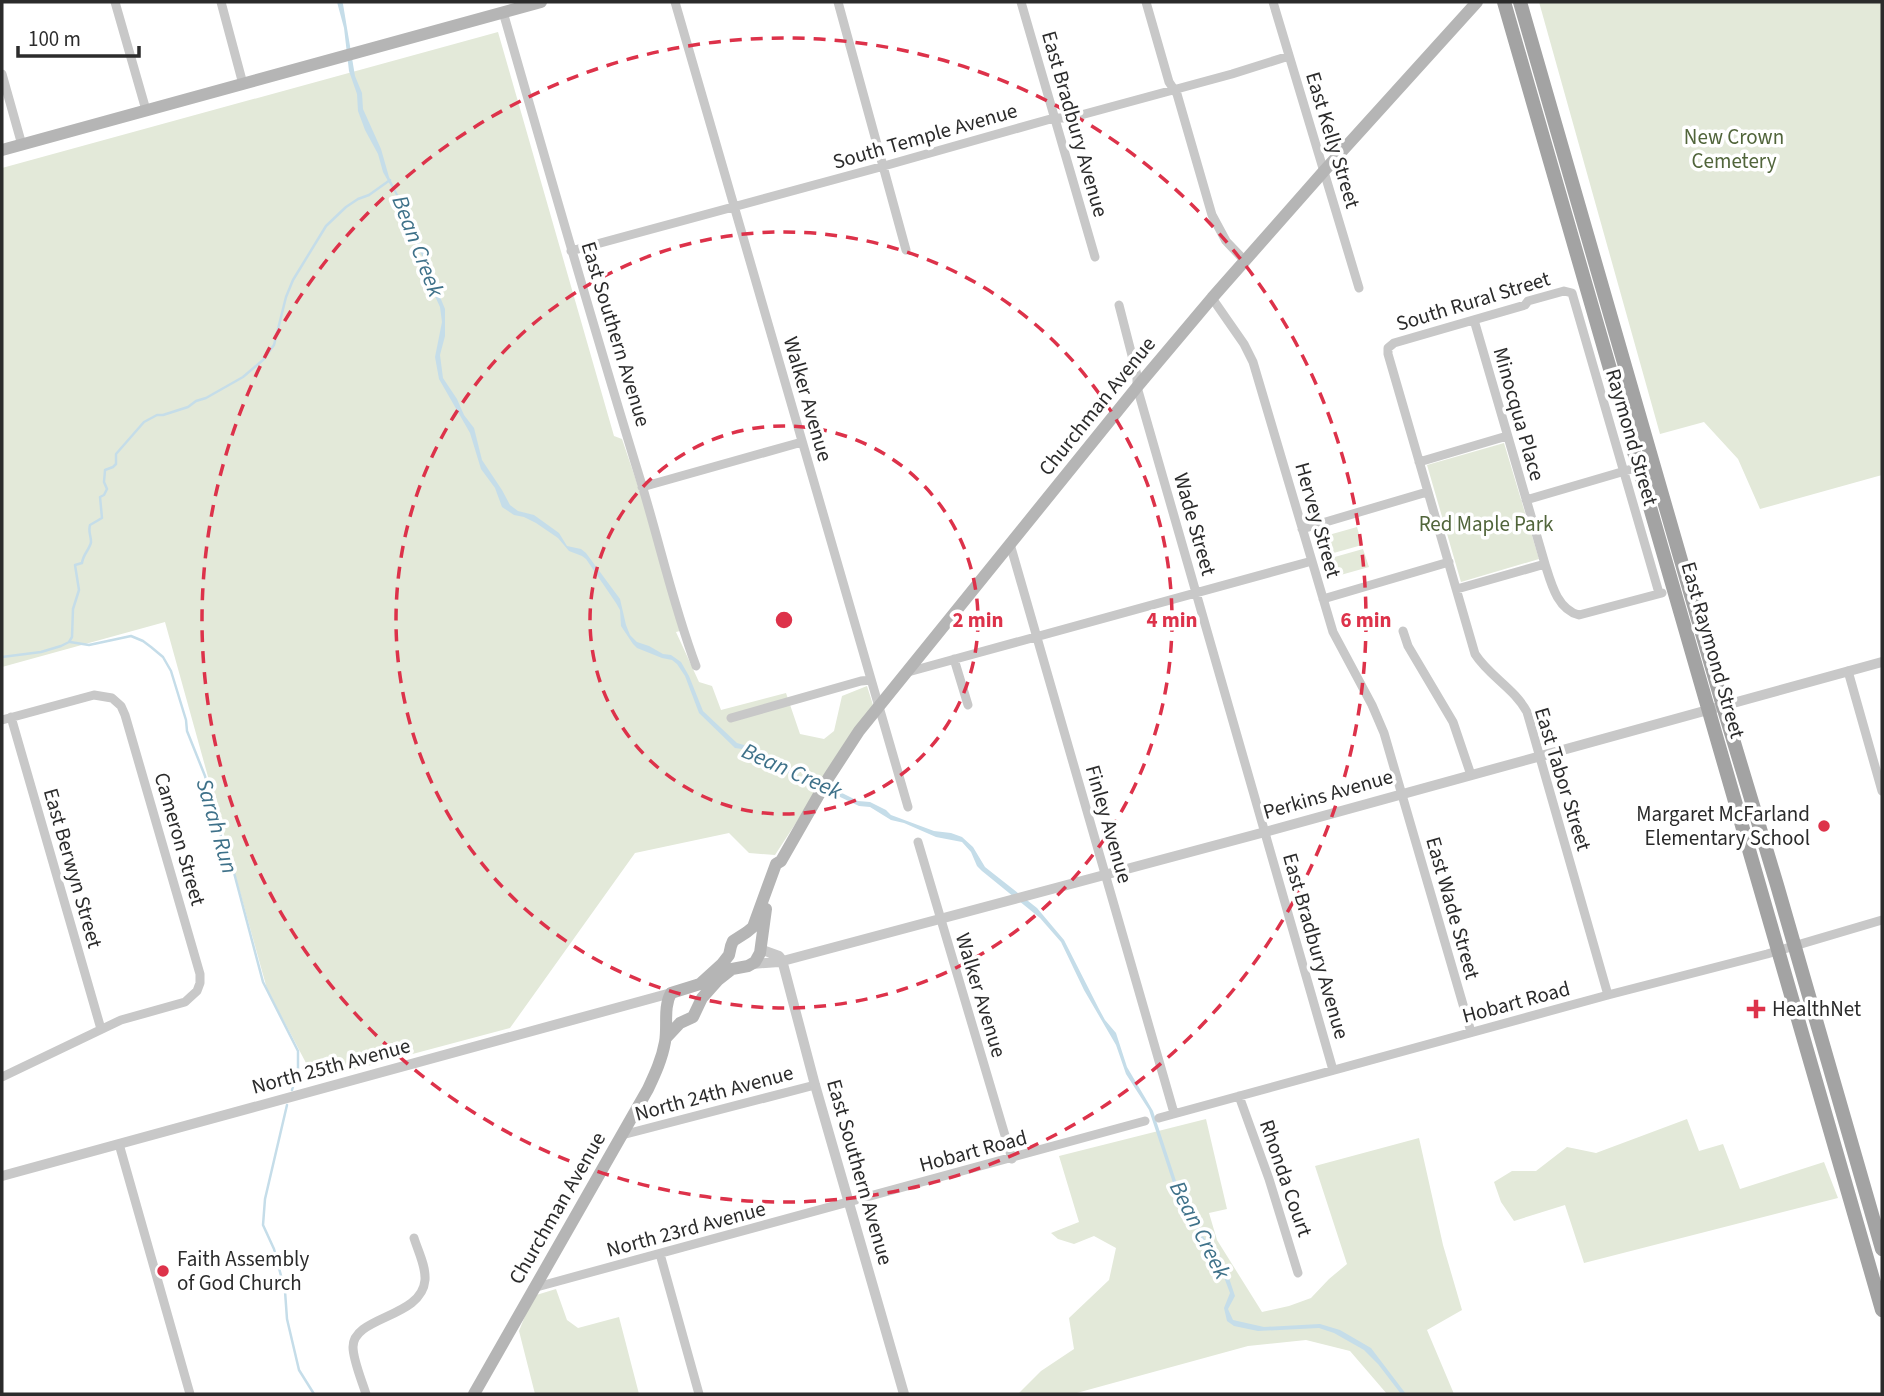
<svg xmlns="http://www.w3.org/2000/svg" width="1884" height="1396" font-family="'Source Sans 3',sans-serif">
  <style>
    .green { fill: #e3e9d9 }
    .water { fill: #c5dde9 }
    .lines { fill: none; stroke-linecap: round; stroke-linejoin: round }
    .stream { stroke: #c5dde9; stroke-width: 2.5 }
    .minor { stroke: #c8c8c8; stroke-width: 9 }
    .tertiary { stroke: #c8c8c8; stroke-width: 10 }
    .secondary { stroke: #b5b5b5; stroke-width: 12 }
    .primary { stroke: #a3a3a3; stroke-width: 14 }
    .ring { fill: none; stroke: #dd324a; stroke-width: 3.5; stroke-dasharray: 12 9 }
    .poi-dot { fill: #dd324a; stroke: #fff; stroke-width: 2.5 }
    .labels { text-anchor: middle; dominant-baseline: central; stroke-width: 7; stroke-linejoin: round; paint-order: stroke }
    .street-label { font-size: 21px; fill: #2b2b2b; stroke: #fff }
    .park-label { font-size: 21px; fill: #51653b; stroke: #fff }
    .poi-label { font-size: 21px; fill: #2b2b2b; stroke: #fff; text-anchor: start }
    .water-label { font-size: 23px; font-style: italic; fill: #3e7189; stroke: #fff }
    .centre { fill: #dd324a; stroke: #fff; stroke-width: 3.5 }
    .ring-label { font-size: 21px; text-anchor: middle; font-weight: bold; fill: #dd324a; stroke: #fff; stroke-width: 7; stroke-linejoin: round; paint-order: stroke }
  </style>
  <rect width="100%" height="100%" fill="#fff"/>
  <!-- green -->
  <path class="green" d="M1539 2H1882V475L1760 509 1738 459 1704 422 1660 434Z
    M498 32 614 436 622 439 641 495 680 631 676 632 699 682 712 686 721 710 786 693 800 734 824 739 834 731 842 696 867 686 873 705 775 855 749 853 729 833 635 853 510 1028 315 1080 267 989 165 622 2 667V168Z
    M1504 443 1539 559 1461 582 1427 465Z
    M1357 527 1362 545 1323 556 1318 538Z
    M1363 549 1369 567 1330 578 1324 560Z
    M1206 1119 1227 1209 1209 1213 1217 1240 1262 1312 1289 1306 1311 1298 1329 1279 1347 1264 1315 1166 1419 1138 1443 1245 1462 1310 1427 1330 1454 1394H1387L1350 1351 1306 1340 1248 1346 1073 1394H1018L1041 1371 1074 1349 1069 1318 1109 1280 1116 1248 1094 1236 1074 1244 1058 1239 1051 1233 1079 1222 1059 1156Z
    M1687 1119 1699 1151 1723 1144 1740 1189 1824 1162 1838 1198 1584 1263 1565 1205 1514 1221 1501 1202 1494 1182 1512 1171H1536L1567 1147 1596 1153Z
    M556 1289 567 1320 578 1328 619 1317 639 1394H535L519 1331 533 1296Z"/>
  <!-- water -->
  <path class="water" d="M337 2H342L343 4 355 76 362 93 363 109 381 149 389 177 410 218 420 243 432 264 438 292 445 309V336L440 355 443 378 457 399 464 415 474 428 482 460 502 490 510 505 518 511 534 515 559 533 567 546 581 549 586 553 620 599 626 625 630 635 637 642 649 646 663 654 671 655 681 662 689 676 703 711 737 743 754 748 766 757 776 758 798 776 805 778 822 779 838 791 858 801 870 802 886 810 891 815 934 831 951 833 962 837 973 847 985 867 1037 908 1064 940 1099 1009 1105 1020 1116 1033 1127 1067 1153 1111 1177 1184 1202 1235 1214 1252 1218 1254 1223 1260 1235 1296 1228 1309 1233 1320 1264 1327 1320 1324 1340 1330 1371 1348 1406 1394H1401L1378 1364 1364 1350 1334 1333 1319 1328 1258 1331 1234 1326 1227 1321 1224 1308 1230 1293 1219 1264 1210 1253 1198 1234 1175 1189 1149 1110 1126 1074 1116 1045 1084 990 1061 942 1040 918 982 871 977 866 971 852 962 842 936 837 904 823 891 820 870 807 859 806 838 796 819 782 811 783 797 780 775 763 764 762 749 750 735 748 699 713 685 676 677 664 672 660 662 658 637 648 633 644 621 626 620 610 616 603 586 559 582 556 569 551 558 538 536 523 524 517 514 515 502 507 495 488 481 469 470 433 439 379 435 357 442 322 440 307 434 294 429 268 420 252 397 197 383 172 378 154 365 130 358 111 357 94 349 71 344 28Z"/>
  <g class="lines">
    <!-- stream -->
    <path class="stream" d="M70 642 89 645 131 636 143 641 151 647 163 657 171 671 186 720 187 731 205 776 223 844 233 869 263 982 298 1051V1070L292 1090
      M2 657 41 652 61 646 69 642 72 637 73 609 79 590 75 565 82 563C83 554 90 549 91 542 91 535 88 532 90 525L102 518 100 497 104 495 107 489 104 482 105 470 113 467 116 464V454L144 422 157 415H163L188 407 196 401 206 398 243 377 263 360 274 345 286 297 293 280 326 226 346 207 358 199 369 195 390 180
      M287 1105 265 1199 263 1225 274 1249 285 1291 287 1319 299 1370 314 1394"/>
    <!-- minor -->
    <path class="minor" d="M115 2 146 110
      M221 2 243 84
      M675 2 908 807
      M838 2 906 250
      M1021 2 1095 257
      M1146 2 1169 82 1177 94 1212 215 1226 241 1244 260
      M1273 2 1359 288
      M503 12C548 169 593 326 641 482 660 544 673 605 696 666
      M2 74 22 145
      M571 251 884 166 1054 118H1070L1232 74 1289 56
      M1212 298 1244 344 1253 362 1333 632 1372 705 1384 733 1471 1032
      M1119 305 1137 375V387L1333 1070
      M1474 320 1545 564C1551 583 1557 609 1579 615L1662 593
      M1419 462 1507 436
      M642 487 802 442
      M1526 500 1642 466
      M1302 529 1427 492
      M1010 544 1174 1113
      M1457 589 1545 564
      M1323 599 1449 562
      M1403 631 1408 646 1453 722 1471 775
      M954 659 968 705
      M1848 671 1882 791
      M908 672 1312 561
      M11 717 101 1029
      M731 718 861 681 871 680
      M2 720 94 695 112 698 121 706 125 715 200 974V983L197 991 185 1002 121 1020 2 1077
      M918 842 1012 1159
      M1608 995 1527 712C1515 689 1489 676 1475 654L1388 354V348L1394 343 1525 305 1528 301 1564 291 1572 293 1659 593
      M1239 1096 1269 1179 1298 1273
      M1159 1118 1608 995 1767 954 1882 920
      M622 1135 815 1085
      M119 1144 190 1394
      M660 1254 699 1394
      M533 1288 1145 1121
      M366 1394C362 1381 353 1360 353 1347 353 1316 422 1318 425 1280 426 1266 418 1251 414 1238"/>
    <!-- tertiary -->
    <path class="tertiary" d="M760 949 779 956 782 960
      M782 960 815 1085 904 1394
      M752 964 779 962 1265 832 1882 662
      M2 1176 671 993"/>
    <!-- secondary -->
    <path class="secondary" d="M2 150 541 2
      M666 1038 680 1023 693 1017 702 998 718 980 732 969 748 966 755 962 760 953 766 909
      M474 1394 648 1089C655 1074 662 1059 665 1042 668 1025 663 1008 671 993L700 984 722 964 729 955 731 946 733 941 747 932 753 927 776 864 781 861 829 777 859 731 1137 387 1212 298 1324 171 1477 2"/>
    <!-- primary -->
    <path class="primary" d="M1504 2 1882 1310
      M1520 2 1723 706 1777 885 1882 1249"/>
  </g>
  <!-- distance rings -->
  <g class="ring">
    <circle cx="784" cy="620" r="194"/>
    <circle cx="784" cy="620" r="388"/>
    <circle cx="784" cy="620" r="582"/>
  </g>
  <!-- markers -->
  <g class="poi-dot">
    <circle cx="1824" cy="826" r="7"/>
    <path d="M1752.5 998.5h7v7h7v7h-7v7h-7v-7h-7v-7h7z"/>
    <circle cx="163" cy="1271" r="7"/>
  </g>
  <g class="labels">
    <!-- street labels -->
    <g class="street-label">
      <text transform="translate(1075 124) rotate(74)">East Bradbury Avenue</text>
      <text transform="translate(925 136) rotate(-16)">South Temple Avenue</text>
      <text transform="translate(1333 140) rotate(73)">East Kelly Street</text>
      <text transform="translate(1473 301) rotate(-17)">South Rural Street</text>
      <text transform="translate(616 334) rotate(73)">East Southern Avenue</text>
      <text transform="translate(808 399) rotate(74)">Walker Avenue</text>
      <text transform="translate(1097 406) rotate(-51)">Churchman Avenue</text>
      <text transform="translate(1519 414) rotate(74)">Minocqua Place</text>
      <text transform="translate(1632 437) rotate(74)">Raymond Street</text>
      <text transform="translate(1318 520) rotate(74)">Hervey Street</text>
      <text transform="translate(1195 524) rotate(74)">Wade Street</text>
      <text transform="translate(1713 650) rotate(74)">East Raymond Street</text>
      <text transform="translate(1563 779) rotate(73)">East Tabor Street</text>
      <text transform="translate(1328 794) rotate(-16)">Perkins Avenue</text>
      <text transform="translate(1109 824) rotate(74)">Finley Avenue</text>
      <text transform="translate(180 839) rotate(74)">Cameron Street</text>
      <text transform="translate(73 868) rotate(74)">East Berwyn Street</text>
      <text transform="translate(1453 908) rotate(74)">East Wade Street</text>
      <text transform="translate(1316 946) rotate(74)">East Bradbury Avenue</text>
      <text transform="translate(981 995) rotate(73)">Walker Avenue</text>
      <text transform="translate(1516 1002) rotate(-15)">Hobart Road</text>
      <text transform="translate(331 1066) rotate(-15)">North 25th Avenue</text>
      <text transform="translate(714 1093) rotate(-15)">North 24th Avenue</text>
      <text transform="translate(973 1151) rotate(-15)">Hobart Road</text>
      <text transform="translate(860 1172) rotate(74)">East Southern Avenue</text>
      <text transform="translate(1286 1178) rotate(71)">Rhonda Court</text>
      <text transform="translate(557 1208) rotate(-60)">Churchman Avenue</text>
      <text transform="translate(686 1229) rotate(-15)">North 23rd Avenue</text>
    </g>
    <!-- park labels -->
    <g class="park-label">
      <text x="1734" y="137">New Crown<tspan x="1734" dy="24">Cemetery</tspan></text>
      <text x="1486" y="524">Red Maple Park</text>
    </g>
    <!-- poi labels -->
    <g class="poi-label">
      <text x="1810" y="814" text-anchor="end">Margaret McFarland<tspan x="1810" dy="24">Elementary School</tspan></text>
      <text x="1772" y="1009">HealthNet</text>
      <text x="177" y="1259">Faith Assembly<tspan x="177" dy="24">of God Church</tspan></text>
    </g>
    <!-- water labels -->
    <g class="water-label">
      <text transform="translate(418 246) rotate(69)">Bean Creek</text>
      <text transform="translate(792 771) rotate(24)">Bean Creek</text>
      <text transform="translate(217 826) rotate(74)">Sarah Run</text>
      <text transform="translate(1200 1230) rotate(63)">Bean Creek</text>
    </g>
  </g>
  <circle cx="784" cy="620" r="10" class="centre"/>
  <g class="ring-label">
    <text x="978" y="627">2 min</text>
    <text x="1172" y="627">4 min</text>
    <text x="1366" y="627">6 min</text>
  </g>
  <!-- border -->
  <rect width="1884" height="1396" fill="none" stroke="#2b2b2b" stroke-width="7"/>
  <!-- scale -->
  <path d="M18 46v10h121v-10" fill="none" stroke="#2b2b2b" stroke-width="3.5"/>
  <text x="28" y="46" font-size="21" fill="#2b2b2b" stroke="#ffffff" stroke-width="5" paint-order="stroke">100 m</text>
</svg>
